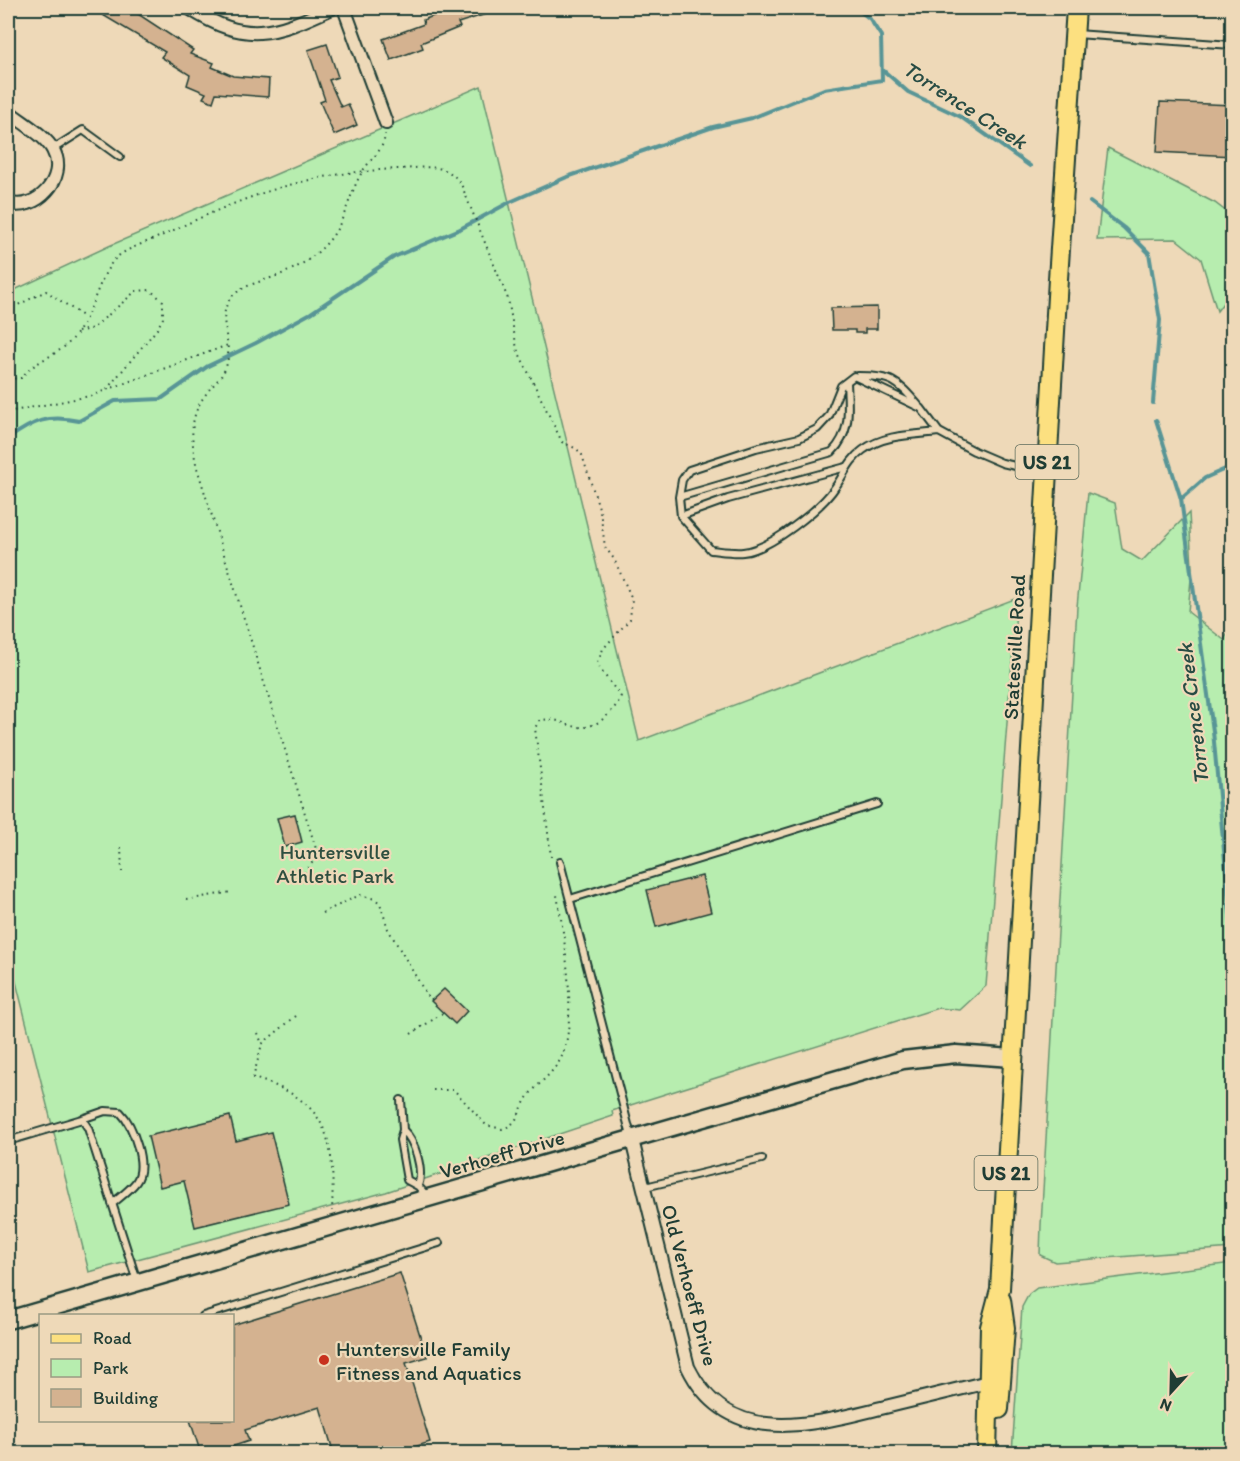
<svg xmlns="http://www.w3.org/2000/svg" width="1240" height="1461" font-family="Itim,sans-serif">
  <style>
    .green { fill: #b7edaf; stroke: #6b9572; stroke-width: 1.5 }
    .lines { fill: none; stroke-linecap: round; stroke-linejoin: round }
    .stream { stroke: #589596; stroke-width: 4 }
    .building { fill: #d4b290; stroke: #1f3d34; stroke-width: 1.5 }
    .lane-casing { stroke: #1f3d34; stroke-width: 10 }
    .street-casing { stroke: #1f3d34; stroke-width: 16 }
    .secondary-casing { stroke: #1f3d34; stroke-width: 21 }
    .primary-casing { stroke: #1f3d34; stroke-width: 22 }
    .path { stroke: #1f3d34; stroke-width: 2; stroke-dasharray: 1.5 4.5; stroke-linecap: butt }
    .lane { stroke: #eed9b8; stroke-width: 6 }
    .street { stroke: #eed9b8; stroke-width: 12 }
    .secondary { stroke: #eed9b8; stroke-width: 16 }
    .primary { stroke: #fce080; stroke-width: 18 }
    .poi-dot { fill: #c8321e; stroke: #eed9b8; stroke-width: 2 }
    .labels { text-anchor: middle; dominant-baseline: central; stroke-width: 4.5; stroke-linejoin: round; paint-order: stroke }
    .shield { fill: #eed9b8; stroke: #5d6c5c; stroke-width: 1.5 }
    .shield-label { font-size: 20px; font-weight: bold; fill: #1f3d34 }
    .street-label { font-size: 21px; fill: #1f3d34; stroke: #eed9b8 }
    .park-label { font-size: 21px; fill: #2e4f40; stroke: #eed9b8 }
    .poi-label { font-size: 21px; fill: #1f3d34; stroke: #eed9b8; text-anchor: start }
    .water-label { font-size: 22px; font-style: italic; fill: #284c44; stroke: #eed9b8 }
  </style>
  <rect width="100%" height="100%" fill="#eed9b8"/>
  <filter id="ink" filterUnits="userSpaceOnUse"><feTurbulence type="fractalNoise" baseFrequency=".0167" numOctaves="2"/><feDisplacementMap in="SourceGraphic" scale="12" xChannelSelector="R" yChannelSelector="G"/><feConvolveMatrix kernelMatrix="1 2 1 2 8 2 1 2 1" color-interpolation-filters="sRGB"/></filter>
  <g filter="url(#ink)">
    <!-- green -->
    <path class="green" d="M481 86 639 741 1017 598 986 986 960 1010 938 1008 643 1101 612 1111 613 1116 386 1192 89 1272 8 950V293L109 246Z
      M1108 148 1215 203 1232 216V291L1217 311 1201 259 1176 239 1097 240Z
      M1088 493 1115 503 1122 549 1142 561 1189 513 1192 568 1188 612 1224 640 1232 626V1248L1055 1262 1040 1255 1041 1225 1077 607Z
      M1232 1263V1453H1012L1022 1307 1029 1294 1037 1288Z"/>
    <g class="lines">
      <!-- stream -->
      <path class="stream" d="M884 71 908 92 961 117 1030 166
        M1090 202 1124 228 1149 253 1160 320 1153 403
        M1156 420 1181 499 1213 731 1232 937
        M8 439C33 421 48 414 79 421L115 401 161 399 208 366 256 343 311 313 394 257 460 229 510 202 567 177 713 127 752 118 824 89 882 80 881 36 870 19 856 8
        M1181 499 1205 478 1232 466"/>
    </g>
    <!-- building -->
    <path class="building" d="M91 8H129L193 50 190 54 214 63 212 67 233 76 269 79 268 97 216 93 213 102 203 98 206 93 187 85 190 75 161 57 165 52Z
      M454 8H499V10L458 23 460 27 421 43 423 48 391 60 383 39 424 24 423 20Z
      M327 44 338 77 329 80 341 107 348 104 357 125 334 135 320 102 325 100 308 50Z
      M1160 102 1233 105V156L1157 152Z
      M877 307V329H865V333H855V330H832L831 308Z
      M295 814 302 842 285 847 277 818Z
      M702 876 711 912 656 927 647 890Z
      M444 989 467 1011 455 1024 431 1001Z
      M230 1116 236 1141 271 1132 289 1204 195 1227 184 1181 160 1187 148 1136Z
      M400 1273 427 1357 406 1363 430 1442 392 1454H334L320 1407 245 1430 249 1441 210 1454H201L190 1420H232V1325Z"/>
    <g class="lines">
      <defs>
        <path id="lane" d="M1076 34 1232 45
          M53 149 83 130 120 157
          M858 376C892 376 896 380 918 405
          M939 432C913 435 885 434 863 450 849 460 845 473 836 486 822 508 769 550 743 552 733 553 721 551 711 550L681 516 679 497 682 480 689 470 756 448 799 438 817 429 829 416 841 386 854 376 921 408 939 432 974 451 1002 463 1046 473
          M679 497 832 452C852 432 848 408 847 382
          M681 516 728 499 846 467
          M560 862 631 1136
          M570 899 877 804
          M401 1100 403 1130 400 1140 407 1180 418 1186 426 1195
          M82 1119 105 1111 120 1112C133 1125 148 1166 136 1182 130 1190 119 1198 112 1204
          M403 1130C415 1141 424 1170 418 1186
          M8 1141 82 1119 88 1128 137 1281
          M645 1187 762 1159
          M203 1316 439 1243"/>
        <path id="street" d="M189 8C246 45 273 35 332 8
          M344 8 386 123
          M8 111C21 122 45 135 53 150 69 178 35 213 8 203
          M632 1140 688 1367C728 1449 811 1425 881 1408 917 1399 952 1391 988 1382"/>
        <path id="secondary" d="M8 1320 903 1060 956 1054 1012 1058"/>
        <path id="primary" d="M999 1409 1005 1328 1001 1300
          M987 1454 990 1327 1000 1289 1058 279 1076 8"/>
      </defs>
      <!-- lane casing -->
      <use href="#lane" class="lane-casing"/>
      <!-- street casing -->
      <use href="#street" class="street-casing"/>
      <!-- secondary casing -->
      <use href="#secondary" class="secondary-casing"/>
      <!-- primary casing -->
      <use href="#primary" class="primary-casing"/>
      <!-- path -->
      <path class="path" d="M8 310 46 291 86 318
        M78 332 93 328 136 291 150 290 163 301V318L157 329 107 389
        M8 379 21 378C40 355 60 358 79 331 92 312 101 272 116 258 127 248 148 242 161 236 245 196 306 172 400 169 426 168 445 161 461 184L508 299 517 349 562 442 577 449 582 455 600 511 605 547 614 559 632 599 630 619 603 649 598 662 600 669 621 697C616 707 611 712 603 719 574 740 563 713 539 721L535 728 551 857
        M8 412 90 396 228 345
        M121 847 122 872
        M304 873 316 858 317 852 197 468C191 441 188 417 206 394 212 385 221 379 225 369 235 348 217 323 228 302 238 284 267 281 284 273 299 267 314 257 325 245 345 225 348 196 362 172 370 159 384 151 385 134
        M186 900 231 892
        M322 913 360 895 375 899 380 903 388 929 429 999H433
        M296 1016 262 1044 253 1078C329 1100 335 1138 332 1211
        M258 1033 262 1044
        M411 1034 443 1013
        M433 1090H454L486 1125 502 1129C520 1124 519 1108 529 1095 539 1083 552 1074 560 1060 579 1027 564 934 557 895"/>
      <!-- lane -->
      <use href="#lane" class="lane"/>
      <!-- street -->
      <use href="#street" class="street"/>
      <!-- secondary -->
      <use href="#secondary" class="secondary"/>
      <!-- primary -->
      <use href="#primary" class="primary"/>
    </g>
  </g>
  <!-- markers -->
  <circle class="poi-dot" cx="324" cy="1360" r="6"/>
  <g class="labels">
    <!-- shield labels -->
    <g class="shield">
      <rect x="1015.5" y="445" width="63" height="34" rx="4.5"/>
      <rect x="974.5" y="1156" width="63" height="34" rx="4.5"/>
    </g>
    <g class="shield-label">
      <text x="1047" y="462">US 21</text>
      <text x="1006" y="1173">US 21</text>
    </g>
    <!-- street labels -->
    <g class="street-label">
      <text transform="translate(1014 647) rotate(-87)">Statesville Road</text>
      <text transform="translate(502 1154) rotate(-16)">Verhoeff Drive</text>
      <text transform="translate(690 1285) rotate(75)">Old Verhoeff Drive</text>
    </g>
    <!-- park labels -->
    <g class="park-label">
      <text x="335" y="851">Huntersville<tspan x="335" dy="24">Athletic Park</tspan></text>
    </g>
    <!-- poi labels -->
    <g class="poi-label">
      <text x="336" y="1348">Huntersville Family<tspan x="336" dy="24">Fitness and Aquatics</tspan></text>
    </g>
    <!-- water labels -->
    <g class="water-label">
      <text transform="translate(965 105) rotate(33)">Torrence Creek</text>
      <text transform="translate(1193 714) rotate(-97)">Torrence Creek</text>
    </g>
  </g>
  <!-- margin -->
  <rect width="1240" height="1461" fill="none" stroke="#eed9b8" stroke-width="30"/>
  <rect x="15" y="15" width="1210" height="1431" fill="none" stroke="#1f3d34" stroke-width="2" filter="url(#ink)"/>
  <!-- legend -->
  <rect x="39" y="1314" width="195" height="108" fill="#eed9b8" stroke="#9b9b83" stroke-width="1.5"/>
  <rect x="51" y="1334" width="30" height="9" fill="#fce080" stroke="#9b9b83" stroke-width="1.5"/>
  <text x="93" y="1344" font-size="18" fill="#1f3d34">Road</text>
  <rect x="51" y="1359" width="30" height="18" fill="#b7edaf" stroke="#9b9b83" stroke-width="1.5"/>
  <text x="93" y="1374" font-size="18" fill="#1f3d34">Park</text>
  <rect x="51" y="1389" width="30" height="18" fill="#d4b290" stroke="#9b9b83" stroke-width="1.5"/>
  <text x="93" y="1404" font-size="18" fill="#1f3d34">Building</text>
  <!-- north arrow -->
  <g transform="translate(1171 1392) rotate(202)" stroke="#eed9b8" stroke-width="4.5" paint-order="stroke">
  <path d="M0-4.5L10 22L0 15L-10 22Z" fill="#1f3d34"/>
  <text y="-9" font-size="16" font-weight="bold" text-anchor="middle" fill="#1f3d34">N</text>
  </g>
</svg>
